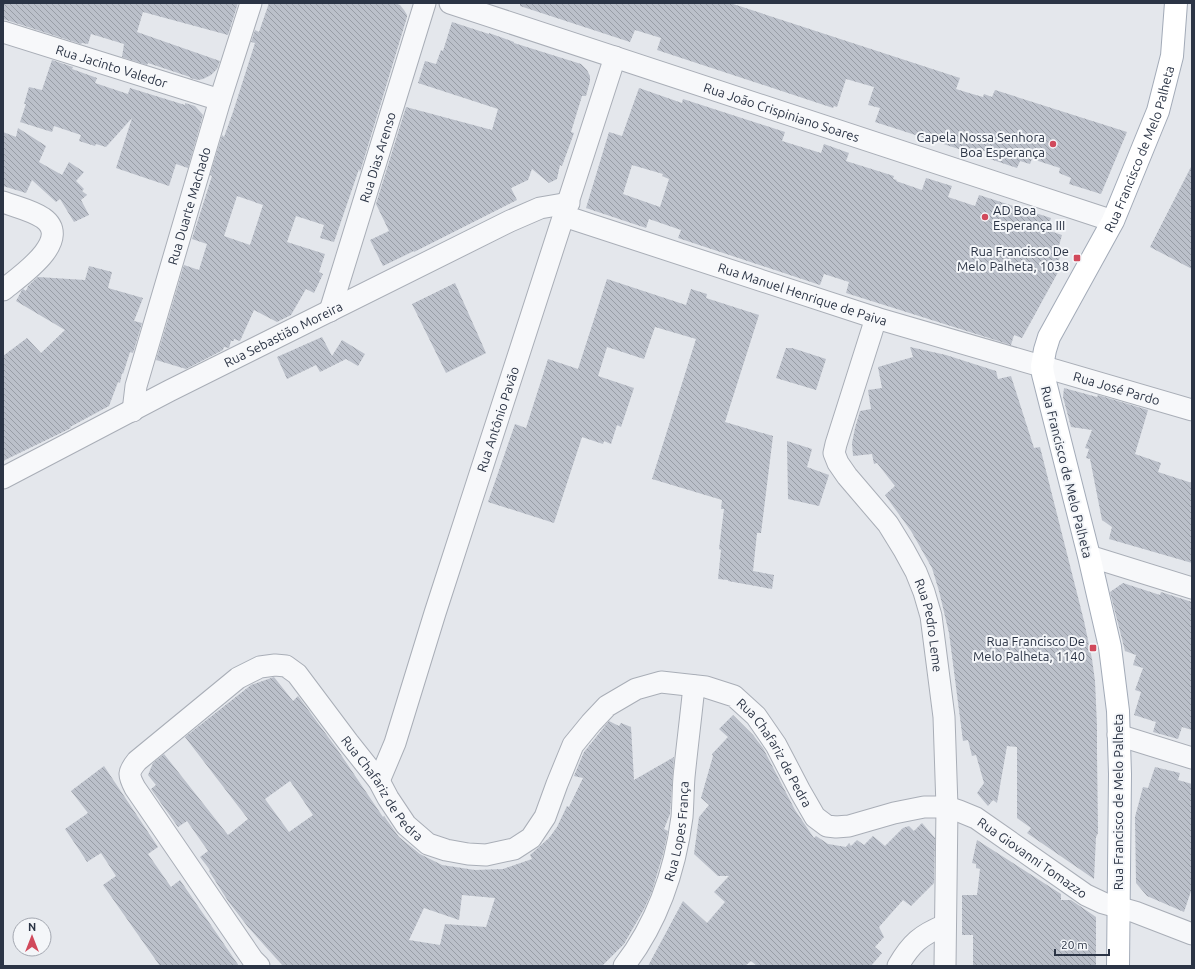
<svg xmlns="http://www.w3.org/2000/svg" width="1195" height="969" font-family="Ubuntu,sans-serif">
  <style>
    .building { fill: url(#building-back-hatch); fill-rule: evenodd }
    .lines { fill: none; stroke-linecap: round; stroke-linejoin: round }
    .minor-casing { stroke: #a9aeb7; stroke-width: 23 }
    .major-casing { stroke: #a3abb8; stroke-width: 24 }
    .minor { stroke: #f7f8fa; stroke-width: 21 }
    .major { stroke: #fff; stroke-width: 22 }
    .poi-dot { fill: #d1495b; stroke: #f4f6f9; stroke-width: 1.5 }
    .labels { text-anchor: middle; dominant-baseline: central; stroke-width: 4; stroke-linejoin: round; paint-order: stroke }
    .street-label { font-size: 13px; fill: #2b3445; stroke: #f4f6f9 }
    .poi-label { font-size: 13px; fill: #2b3445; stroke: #f4f6f9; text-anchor: end }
  </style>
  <defs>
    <pattern id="building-back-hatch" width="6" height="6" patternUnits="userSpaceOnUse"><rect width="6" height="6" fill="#bbc0ca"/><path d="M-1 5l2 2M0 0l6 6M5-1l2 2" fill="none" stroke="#989da6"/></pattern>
  </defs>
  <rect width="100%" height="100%" fill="#e4e7ec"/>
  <!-- building -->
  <path class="building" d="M3 3H238L228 35 143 12 137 32 220 61 217 69 211 75 203 79 198 80 190 78V77L148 63 147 65 122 57 124 44 91 34 88 44 82 43 81 44 3 19Z
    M269 3H395L400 5 404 10 407 15V17L360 172 359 169 334 242 320 238 324 225 296 216 287 242 325 254 319 272 323 274 314 293 306 289 291 315 277 322 254 310 240 341 234 339V341H231L229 348 224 347 223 350 186 369 156 360 184 265 199 270 207 244 192 239 212 176 210 175 222 135 224 137 233 112 255 43 251 42 255 30 259 32ZM237 196 263 205 250 245 224 236Z
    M520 3H730L960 78 956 89 969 93 983 97 984 94 992 97 995 90 1127 132 1101 194 1069 184 1071 178 1059 173 1060 168 1032 159 1030 164 1020 161 1017 168 990 159 993 151H965L875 122 880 108 868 105 874 87 846 79 837 107 834 106 833 108 657 50 661 38 635 30 630 42 520 6Z
    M452 22 489 34V33L514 42V43L581 64 587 70 590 76V81L586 96H582L571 132 574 133 562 166 560 165 557 179 549 183 532 169 528 180 511 188 517 200 414 252V251L383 266 370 240 389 231 376 204 406 107 492 130 498 109 418 83 425 61 436 64 441 50 443 51Z
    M52 60 73 67 72 69 97 78 95 83 128 94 130 88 185 105V103L195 106 203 115 188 168 176 164 169 186 116 168 132 118 106 147 96 144 95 146 79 141 81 135 54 126 52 132 20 122 26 104H24L29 87 42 90Z
    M639 88 682 103 683 99 785 132 782 141 821 153 824 144 849 153 846 161 894 176 893 179 897 180 896 181 922 190 926 178 952 186 948 197 975 206 979 195 1051 218 1047 230 1062 235 1058 249 1062 250 1058 263 1062 265 1022 338 1014 335 1011 345 846 293 849 282 824 274 820 285 678 238 681 230 649 219 646 228 586 208 609 132 622 136ZM632 165 663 174 662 176 669 179 660 207 623 194Z
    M18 128 46 146 39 162 62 175 69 162 84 172 76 181 84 189 82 191 87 195 81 200 89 215 74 222 60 199 56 202 32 180 26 193 3 186V132L16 137Z
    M1192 165V269L1150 247Z
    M89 266 112 272 108 288 143 298 134 321 142 323 133 353 130 352 123 374 122 373 120 383 118 382 109 406 70 427 71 428 3 461V356L27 338 41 353 65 330 16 301 22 290 23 289 26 291 28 286 38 277 85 280Z
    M607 279 686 305 691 289 707 294 706 298 759 315 725 422 773 436 761 533H757L753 571 774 575 772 589 728 581V580L718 579 721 550 719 549 724 509H721L722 500 652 479 696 339 655 327 644 359 607 347 598 376 634 388 621 427 617 425 611 444 604 441 603 444 582 437 554 523 488 502 515 424 526 428 548 359 578 369Z
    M455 283 486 353 446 373 412 304Z
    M322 337 332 356 342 340 365 354 358 366 346 359 320 372 316 365 287 379 277 357Z
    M910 347 946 355 996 371 998 379 1011 376 1034 448 1040 447 1084 621 1092 659 1095 681 1097 726V752L1098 833 1096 837 1094 879 1027 833 1031 828 1017 818V747L1007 746 997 803 993 800 988 806 977 793 984 783 976 755 972 756 968 740 963 741 949 633 939 591 932 568 911 531 885 495 895 486 877 463 874 464 872 454 853 456 852 443 855 428 860 411 871 409 868 390 882 388 878 367 913 357Z
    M786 348H792L826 359 816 390 776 378Z
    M1064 388 1097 397 1098 395 1148 410 1135 454 1161 463 1158 472 1192 483V563L1109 539 1112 527 1102 520 1090 459 1086 458 1089 449 1085 448 1092 430 1071 427 1063 397Z
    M787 441 812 449 807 467 829 475 819 506 788 499Z
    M1123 583 1160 595 1161 592 1192 602V730L1182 727 1178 739 1153 732 1156 722 1134 715 1141 692 1135 690 1143 668 1133 665 1136 655 1125 651 1110 592Z
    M274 677 293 701 298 696 337 749 383 817 384 816 399 837 420 854 442 865 475 870 503 869 532 859 530 855 549 838 557 827 567 806 569 807 583 778 574 776 584 752 609 721 619 726 621 723 631 727 634 780 674 757 670 814 664 829 668 831 663 854 652 891 644 909 624 944 602 966H283L248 927 228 901 209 871 210 870 200 857 208 851 187 821 178 827 151 789 156 785 148 775 153 763 164 754 228 835 248 819 185 737 251 685ZM290 781 313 815 289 832 265 799ZM462 895 495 898 486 927 445 924 440 945 409 940 424 908 459 920Z
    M733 715 753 735 763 748 795 810 814 838 816 836 828 844 846 847 849 843 851 846 857 840 864 845 873 836 885 846 903 828 909 826 914 831 922 823 935 838 934 883 911 906 903 900 879 927 884 937 875 947 882 953 871 966H757L751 961 745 966H648L683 901 707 923 725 902 714 892 729 876H718L694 854 699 817 709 805 701 798 713 756 712 754 728 737 719 729Z
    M104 766 158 847 148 854 171 887 180 880 239 966H160L103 885 116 876 101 853 87 862 80 851 65 829 88 813 71 791Z
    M1155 767 1180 773 1178 780 1192 784V888L1184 912 1147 896 1136 883 1135 817 1143 787 1148 788Z
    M977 840 1061 894V900H1071L1096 917V966H973V935H962V895H977L980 869 976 868V864L972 863Z"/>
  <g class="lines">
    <defs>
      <g id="minor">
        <path id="s1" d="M450 3 1113 221"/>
        <path id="s2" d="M3 32 220 100"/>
        <path d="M3 202C16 207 31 210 43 218 74 240 19 277 3 290"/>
        <path id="s3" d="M564 216 876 318 1192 410"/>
        <path id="s4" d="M330 311 425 3"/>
        <path id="s5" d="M876 318 836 444 834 453 838 463 847 476 888 524 904 550 916 572 924 592 931 616 944 717 947 807 945 966"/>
        <path id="s6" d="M133 411 136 386 220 100 251 3"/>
        <path id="s7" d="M3 478 169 391 510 221 540 208 569 203"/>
        <path d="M1089 556 1192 588"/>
        <path d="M1118 735 1192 758"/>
        <path id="s8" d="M379 781 395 743 435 613 615 57"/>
        <path id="s9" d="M259 966 253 960 135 788C128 775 128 772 137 761L238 678 260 667 275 665 286 666 297 674 348 742 379 781 388 798 406 825 428 844 446 850 468 854 486 855 514 849 531 838 545 817 557 784 573 745 591 723 607 706 636 689 661 682 706 687 734 696 756 716 776 745 800 791 815 817 827 826 836 827 849 826 894 813 924 807H947L959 811 976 818 1086 895 1103 903 1135 912 1192 934"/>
        <path id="s10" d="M624 966C657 923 675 871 682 817 683 804 683 790 684 777 687 747 691 716 694 686"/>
        <path d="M898 966C911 943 921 935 945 925"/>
      </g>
      <g id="major">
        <path id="s11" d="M1118 966 1120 774 1118 711 1110 647 1089 556 1043 374 1042 366 1045 350 1049 337 1113 221 1158 111 1172 56 1176 3"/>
      </g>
    </defs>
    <!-- minor casing -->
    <use href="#minor" class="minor-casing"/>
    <!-- major casing -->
    <use href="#major" class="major-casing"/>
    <!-- minor -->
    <use href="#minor" class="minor"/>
    <!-- major -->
    <use href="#major" class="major"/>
  </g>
  <!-- markers -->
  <g class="poi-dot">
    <circle cx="1053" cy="144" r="4"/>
    <circle cx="985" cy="217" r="4"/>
    <rect x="1073" y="254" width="8" height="8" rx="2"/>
    <rect x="1089" y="644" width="8" height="8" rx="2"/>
  </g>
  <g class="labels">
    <!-- street labels -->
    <g class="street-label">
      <text stroke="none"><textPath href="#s2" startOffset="114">Rua Jacinto Valedor</textPath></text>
      <text stroke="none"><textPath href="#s1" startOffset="349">Rua João Crispiniano Soares</textPath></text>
      <text stroke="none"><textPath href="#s11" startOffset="848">Rua Francisco de Melo Palheta</textPath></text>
      <text stroke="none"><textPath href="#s4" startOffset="161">Rua Dias Arenso</textPath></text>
      <text stroke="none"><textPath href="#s6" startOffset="213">Rua Duarte Machado</textPath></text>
      <text stroke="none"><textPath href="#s3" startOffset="251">Rua Manuel Henrique de Paiva</textPath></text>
      <text stroke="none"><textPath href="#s7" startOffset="315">Rua Sebastião Moreira</textPath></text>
      <text stroke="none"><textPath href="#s3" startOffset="579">Rua José Pardo</textPath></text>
      <text stroke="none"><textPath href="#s8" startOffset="381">Rua Antônio Pavão</textPath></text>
      <text transform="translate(1067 472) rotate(76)">Rua Francisco de Melo Palheta</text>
      <text stroke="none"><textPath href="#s5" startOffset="342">Rua Pedro Leme</textPath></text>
      <text stroke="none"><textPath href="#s9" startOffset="1125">Rua Chafariz de Pedra</textPath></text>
      <text stroke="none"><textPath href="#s9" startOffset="585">Rua Chafariz de Pedra</textPath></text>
      <text transform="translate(1118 802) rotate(-90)">Rua Francisco de Melo Palheta</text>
      <text stroke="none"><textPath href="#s10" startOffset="147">Rua Lopes França</textPath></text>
      <text stroke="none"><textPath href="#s9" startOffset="1439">Rua Giovanni Tomazzo</textPath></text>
    </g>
    <!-- poi labels -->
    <g class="poi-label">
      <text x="1045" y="137">Capela Nossa Senhora<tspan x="1045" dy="15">Boa Esperança</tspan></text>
      <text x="993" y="210" text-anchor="start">AD Boa<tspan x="993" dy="15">Esperança III</tspan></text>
      <text x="1069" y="251">Rua Francisco De<tspan x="1069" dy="15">Melo Palheta, 1038</tspan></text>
      <text x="1085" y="641">Rua Francisco De<tspan x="1085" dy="15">Melo Palheta, 1140</tspan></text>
    </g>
  </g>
  <!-- border -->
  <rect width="1195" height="969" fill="none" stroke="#2b3445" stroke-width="8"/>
  <!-- north arrow -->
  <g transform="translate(32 937)"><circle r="19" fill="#f4f6f9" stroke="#a4a8b1"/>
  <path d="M0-3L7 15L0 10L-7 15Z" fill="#d1495b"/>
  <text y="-6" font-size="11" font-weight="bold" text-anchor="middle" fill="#2b3445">N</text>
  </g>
  <!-- scale -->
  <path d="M1055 949v6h54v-6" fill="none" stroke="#2b3445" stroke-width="2"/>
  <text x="1061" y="949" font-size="12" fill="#2b3445" stroke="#f4f6f9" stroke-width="3" paint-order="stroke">20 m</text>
</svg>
